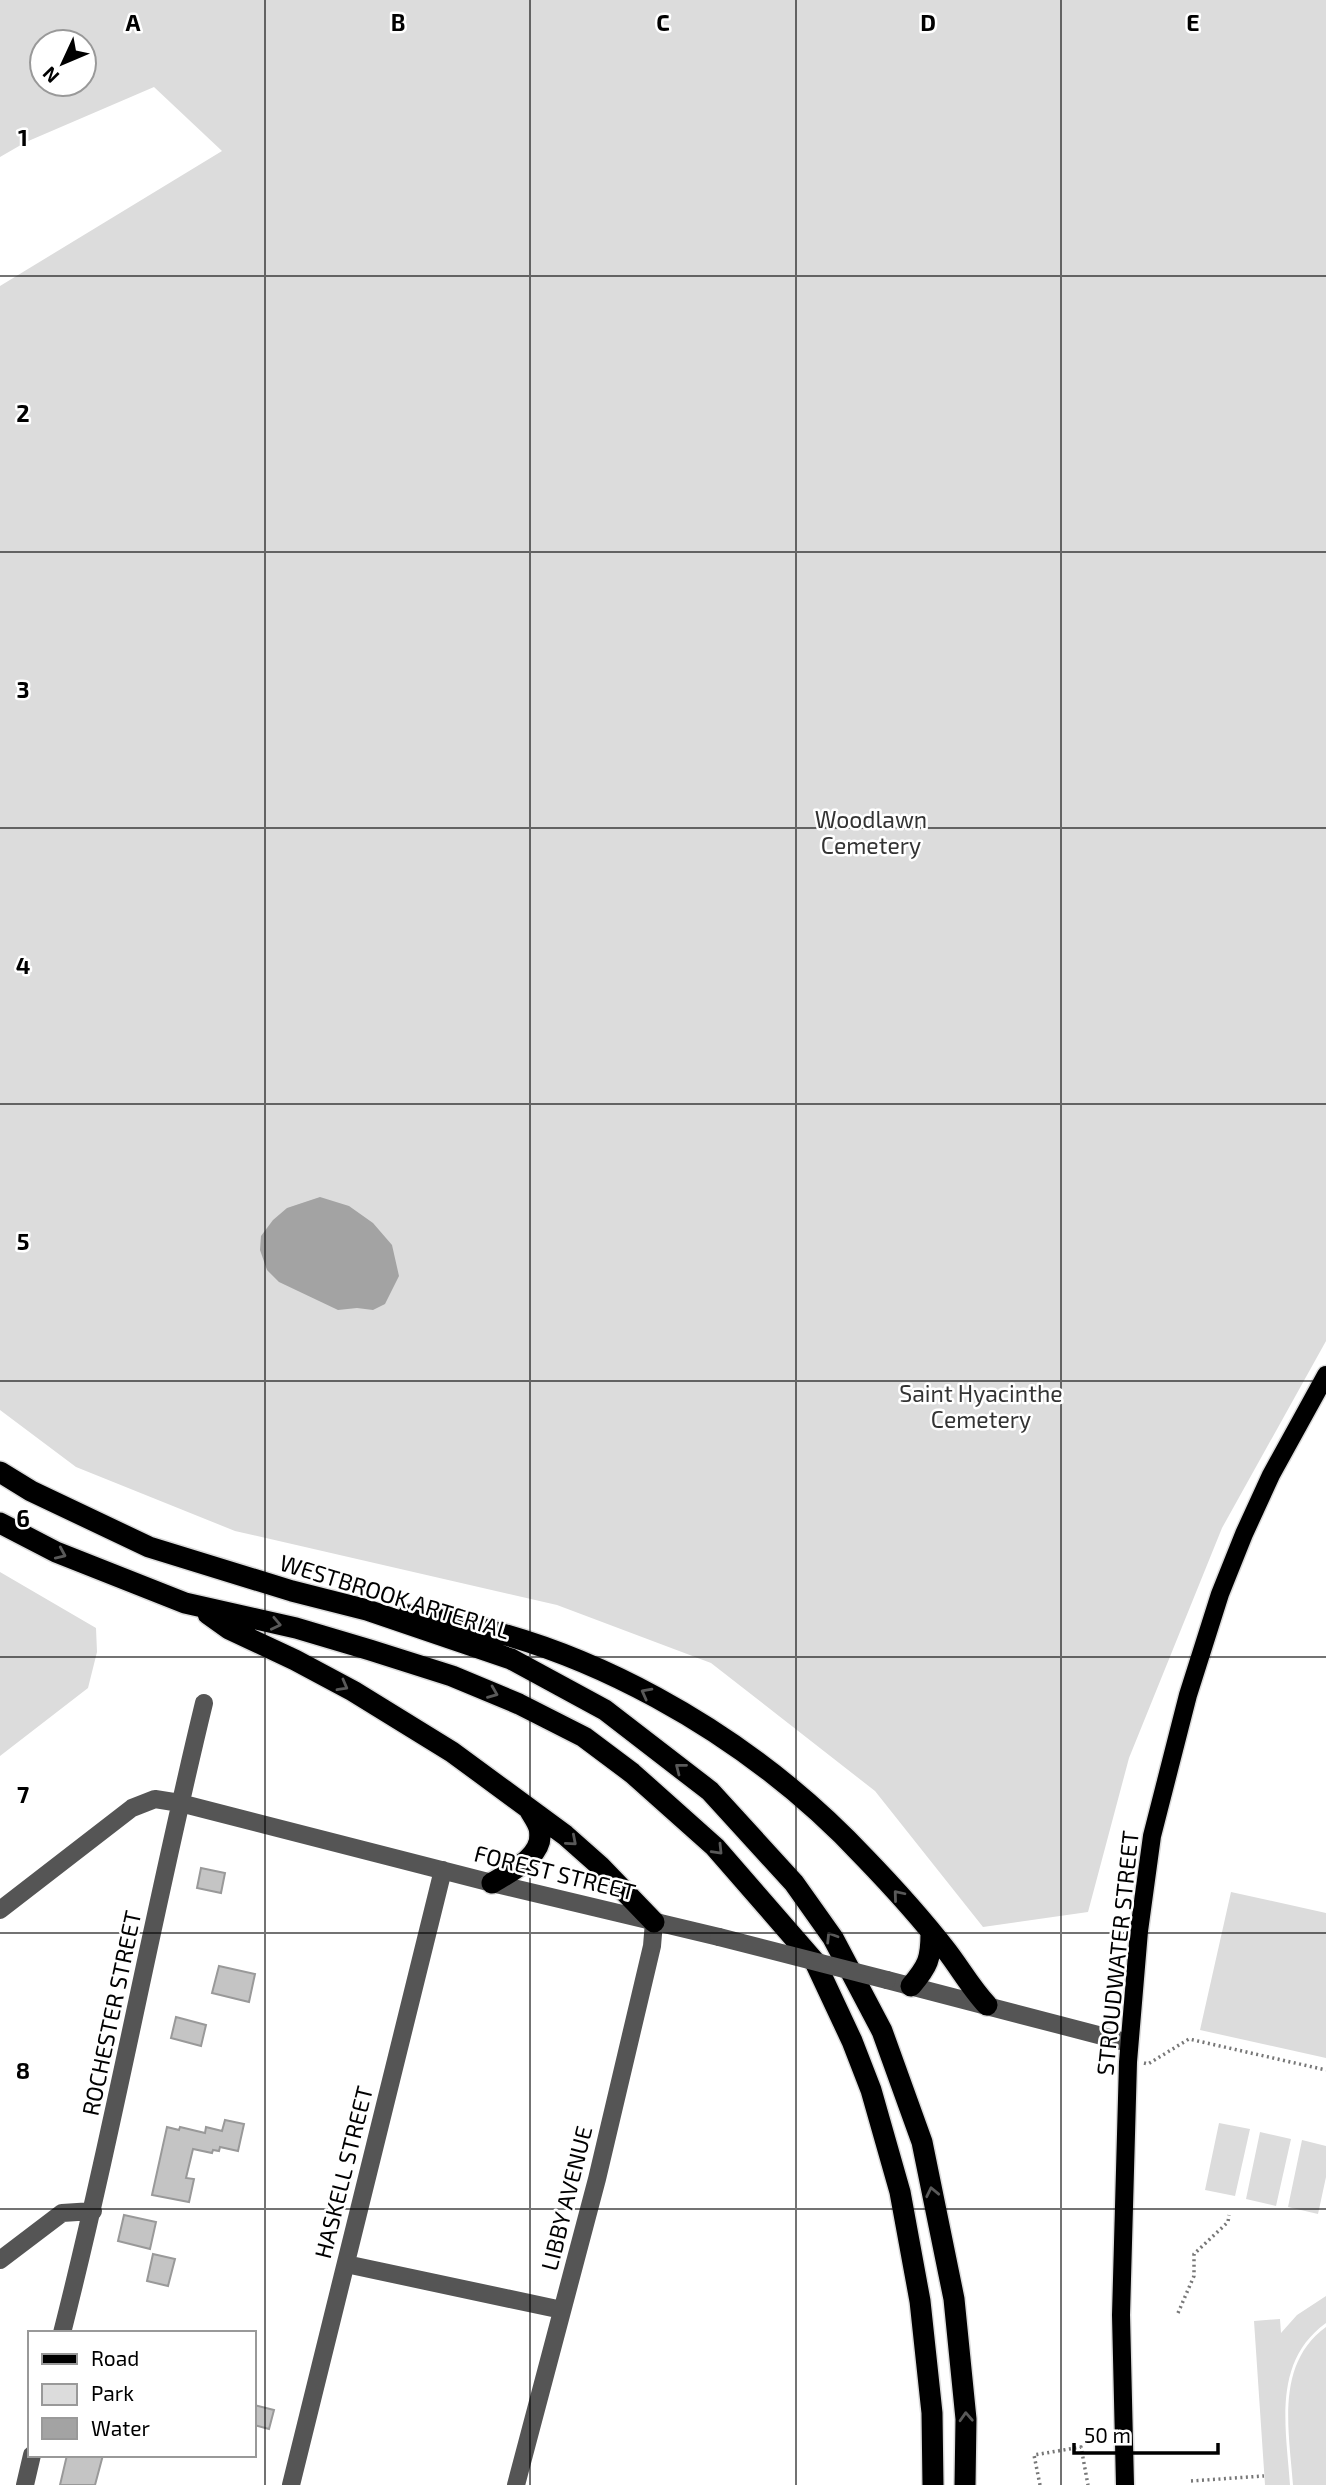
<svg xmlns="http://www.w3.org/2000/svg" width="1326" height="2485" font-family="'Exo 2',sans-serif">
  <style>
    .green { fill: #dcdcdc; fill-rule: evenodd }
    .water { fill: #a3a3a3 }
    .building { fill: #c4c4c4; stroke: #999; stroke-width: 2 }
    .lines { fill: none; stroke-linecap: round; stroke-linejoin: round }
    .major-casing { stroke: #dbdbdb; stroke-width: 21 }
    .highway-casing { stroke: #dbdbdb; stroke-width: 24 }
    .path { stroke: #777; stroke-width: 3.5; stroke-dasharray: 2 3.5; stroke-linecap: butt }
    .minor { stroke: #555; stroke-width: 18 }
    .major { stroke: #000; stroke-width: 18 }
    .highway { stroke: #000; stroke-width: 21 }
    .minor-bridge { stroke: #555; stroke-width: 18 }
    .oneway { stroke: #595959 }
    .grid { fill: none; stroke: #000; stroke-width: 2; stroke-opacity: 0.55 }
    .labels { text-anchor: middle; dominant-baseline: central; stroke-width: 5; stroke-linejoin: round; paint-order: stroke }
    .park-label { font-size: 23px; fill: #333; stroke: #fff }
    .street-label { font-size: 23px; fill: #000; stroke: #fff }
    .grid-label { font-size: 23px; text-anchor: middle; font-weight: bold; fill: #000; stroke: #fff; stroke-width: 5; stroke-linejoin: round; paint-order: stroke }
  </style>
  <rect width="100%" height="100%" fill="#fff"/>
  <!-- green -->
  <path class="green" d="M0 0H1326V1341L1222 1528 1129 1758 1088 1912 983 1927 875 1791 711 1663 557 1605 235 1531 76 1467 0 1410V286L222 151 154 87 26 142 0 157ZM42 42H84V84H42Z
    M0 1572 96 1628 97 1652 88 1688 0 1756Z
    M1231 1892 1326 1913V2058L1200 2030Z
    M1219 2123 1250 2129 1235 2196 1205 2190Z
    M1260 2132 1291 2139 1276 2206 1246 2199Z
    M1302 2140 1326 2146V2177L1318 2214 1288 2207Z
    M1326 2296V2323C1272 2362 1286 2427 1290 2485H1265L1254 2321 1280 2319 1281 2333 1297 2315Z
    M1326 2327V2485H1293C1289 2430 1275 2364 1326 2327Z"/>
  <!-- water -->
  <path class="water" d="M320 1197 349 1206 373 1223 392 1245 399 1276 385 1304 373 1310 357 1308 338 1310 279 1282 267 1270 260 1250 261 1236 273 1220 287 1208Z"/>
  <!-- building -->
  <path class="building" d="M201 1868 225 1873 221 1893 197 1888Z
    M219 1966 255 1974 249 2002 212 1993Z
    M176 2017 206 2025 201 2046 171 2038Z
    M225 2120 244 2124 238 2151 220 2147 219 2151 213 2150 212 2153 193 2149 186 2178 194 2179 189 2202 152 2195 167 2127 179 2130 180 2127 205 2133 206 2127 222 2131Z
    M124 2215 156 2222 150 2249 118 2241Z
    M153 2254 175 2259 168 2286 147 2281Z
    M254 2405 274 2410 269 2429 254 2425Z
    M67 2455H103L95 2485H60Z"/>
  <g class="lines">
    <defs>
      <path id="major" d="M1125 2485 1121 2315 1128 2062 1139 1931 1152 1836 1188 1695 1220 1594 1244 1534 1271 1475 1326 1375"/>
      <path id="highway" d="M0 1472 31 1491 149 1547 292 1591 367 1610 511 1659 605 1710 710 1791 794 1883 833 1938 882 2031 922 2142 954 2299 966 2419 965 2485
        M0 1523 56 1552 185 1603 296 1628 370 1650 452 1676 519 1704 584 1737 632 1773 715 1847 815 1962 852 2041 871 2090 900 2192 920 2301 932 2413 933 2485
        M208 1614 229 1629 295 1660 353 1691 452 1752 565 1835 600 1866 654 1922
        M408 1615C577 1635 749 1734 865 1858 893 1887 921 1918 946 1950 960 1968 971 1988 987 2005
        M492 1883C510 1872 547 1855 539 1828 537 1821 532 1815 529 1809
        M911 1986C928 1966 931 1959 931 1933"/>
    </defs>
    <!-- major casing -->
    <use href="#major" class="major-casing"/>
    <!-- highway casing -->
    <use href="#highway" class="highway-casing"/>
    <!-- path -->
    <path class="path" d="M1144 2063 1148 2064 1189 2039 1326 2070
      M1178 2313 1194 2276V2254L1228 2222 1229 2215
      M1191 2481 1264 2476
      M1040 2485 1034 2455 1081 2447 1088 2485"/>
    <!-- minor -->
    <path class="minor" d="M0 1910 132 1808 155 1799 180 1803 492 1883 719 1937
      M887 1980 1129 2043
      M0 2260 62 2213 93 2211
      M346 2264 562 2310
      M62 2333C115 2124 153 1912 204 1703
      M25 2485 32 2455
      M291 2485 443 1870
      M516 2485 597 2179 652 1946 654 1922"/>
    <!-- major -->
    <use href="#major" class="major"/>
    <!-- highway -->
    <use href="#highway" class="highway"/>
    <!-- minor-bridge -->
    <path class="minor-bridge" d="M719 1937 887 1980"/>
  </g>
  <!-- one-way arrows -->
  <defs><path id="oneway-chevron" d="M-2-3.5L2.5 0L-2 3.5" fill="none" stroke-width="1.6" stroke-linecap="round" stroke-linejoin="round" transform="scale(1.75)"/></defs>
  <g class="oneway">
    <use href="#oneway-chevron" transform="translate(61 1554) rotate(24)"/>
    <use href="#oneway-chevron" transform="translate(276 1624) rotate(12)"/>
    <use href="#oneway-chevron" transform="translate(343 1686) rotate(29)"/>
    <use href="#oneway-chevron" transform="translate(493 1693) rotate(22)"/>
    <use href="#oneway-chevron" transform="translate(646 1693) rotate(-152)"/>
    <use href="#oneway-chevron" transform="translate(680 1768) rotate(-142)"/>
    <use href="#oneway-chevron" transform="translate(572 1841) rotate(41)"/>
    <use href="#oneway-chevron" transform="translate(718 1850) rotate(46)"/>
    <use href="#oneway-chevron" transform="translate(898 1895) rotate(-130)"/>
    <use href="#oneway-chevron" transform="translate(831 1937) rotate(-122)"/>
    <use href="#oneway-chevron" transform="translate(932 2192) rotate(-102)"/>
    <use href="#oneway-chevron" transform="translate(966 2417) rotate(-93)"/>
  </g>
  <!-- grid -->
  <path class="grid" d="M265 0V2485M530 0V2485M796 0V2485M1061 0V2485M0 276H1326M0 552H1326M0 828H1326M0 1104H1326M0 1381H1326M0 1657H1326M0 1933H1326M0 2209H1326"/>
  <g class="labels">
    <!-- park labels -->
    <g class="park-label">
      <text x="871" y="819">Woodlawn<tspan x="871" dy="26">Cemetery</tspan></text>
      <text x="981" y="1393">Saint Hyacinthe<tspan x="981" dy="26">Cemetery</tspan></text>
    </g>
    <!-- street labels -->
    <g class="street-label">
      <text transform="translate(395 1596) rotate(17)">WESTBROOK ARTERIAL</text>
      <text transform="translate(555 1872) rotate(14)">FOREST STREET</text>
      <text transform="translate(1117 1953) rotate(-84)">STROUDWATER STREET</text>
      <text transform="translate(111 2013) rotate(-78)">ROCHESTER STREET</text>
      <text transform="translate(343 2172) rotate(-76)">HASKELL STREET</text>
      <text transform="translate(566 2198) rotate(-76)">LIBBY AVENUE</text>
    </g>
  </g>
  <g class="grid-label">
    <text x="133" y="31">A</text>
    <text x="398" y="31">B</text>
    <text x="663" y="31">C</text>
    <text x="928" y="31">D</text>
    <text x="1193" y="31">E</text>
    <text x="23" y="146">1</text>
    <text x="23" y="422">2</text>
    <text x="23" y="698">3</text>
    <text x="23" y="974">4</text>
    <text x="23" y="1250">5</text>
    <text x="23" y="1527">6</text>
    <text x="23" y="1803">7</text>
    <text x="23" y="2079">8</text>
  </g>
  <!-- legend -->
  <rect x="28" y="2331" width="228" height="126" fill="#ffffff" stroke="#999999" stroke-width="2"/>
  <rect x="42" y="2354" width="35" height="10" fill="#000000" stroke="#999999" stroke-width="2"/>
  <text x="91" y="2366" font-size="21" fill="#000000">Road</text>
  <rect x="42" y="2384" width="35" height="21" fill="#dcdcdc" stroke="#999999" stroke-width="2"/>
  <text x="91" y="2401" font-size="21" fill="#000000">Park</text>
  <rect x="42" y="2418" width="35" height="21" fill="#a3a3a3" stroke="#999999" stroke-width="2"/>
  <text x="91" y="2436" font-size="21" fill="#000000">Water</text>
  <!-- north arrow -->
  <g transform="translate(63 63) rotate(226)"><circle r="33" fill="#ffffff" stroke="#999999" stroke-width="2"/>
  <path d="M0-5L12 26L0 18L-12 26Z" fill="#000000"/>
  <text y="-10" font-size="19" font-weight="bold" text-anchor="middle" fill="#000000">N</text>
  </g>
  <!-- scale -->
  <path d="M1074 2443v10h144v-10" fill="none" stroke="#000000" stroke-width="3.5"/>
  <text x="1084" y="2443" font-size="21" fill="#000000" stroke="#ffffff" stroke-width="5" paint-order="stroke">50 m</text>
</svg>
